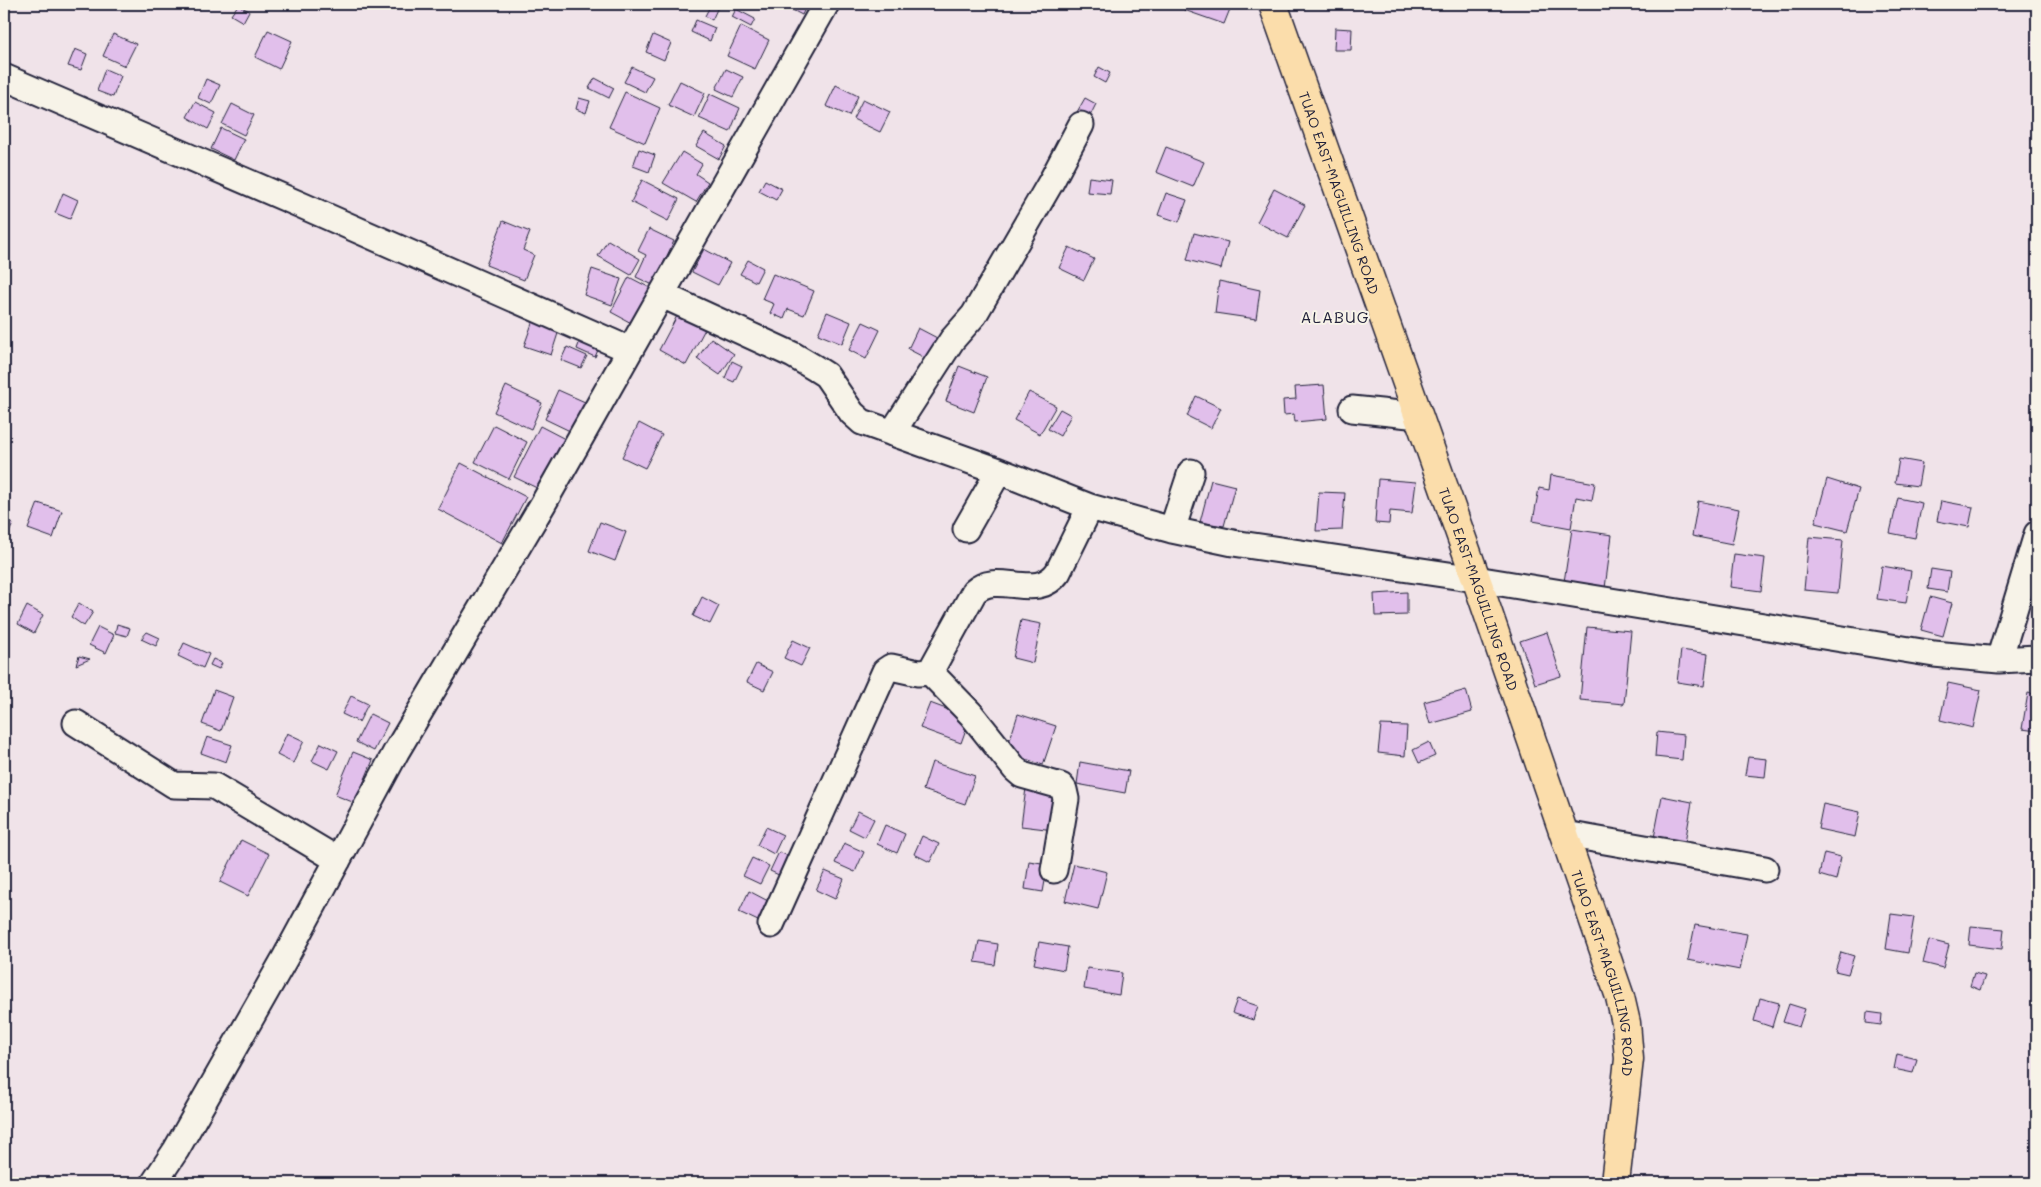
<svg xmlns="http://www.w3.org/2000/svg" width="2041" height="1187" font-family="Mali,sans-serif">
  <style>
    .building { fill: #e1bfeb; stroke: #22223b }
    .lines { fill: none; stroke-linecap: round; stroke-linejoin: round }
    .minor-casing { stroke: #22223b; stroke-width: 29 }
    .major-casing { stroke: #22223b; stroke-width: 31 }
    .minor { stroke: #f7f3e8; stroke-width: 25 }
    .major { stroke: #fbddab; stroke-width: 28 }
    .labels { text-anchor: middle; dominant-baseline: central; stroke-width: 4; stroke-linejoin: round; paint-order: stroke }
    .street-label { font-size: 14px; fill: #22223b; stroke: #f7f3e8 }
    .quarter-label { font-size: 16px; letter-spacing: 1px; fill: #22223b; stroke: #f7f3e8 }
  </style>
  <rect width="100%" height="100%" fill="#f0e3e9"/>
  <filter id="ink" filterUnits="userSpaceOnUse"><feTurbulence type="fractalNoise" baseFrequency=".02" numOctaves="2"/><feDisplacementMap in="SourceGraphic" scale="10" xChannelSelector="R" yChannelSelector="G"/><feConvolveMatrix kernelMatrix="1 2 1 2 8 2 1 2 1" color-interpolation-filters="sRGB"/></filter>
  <g filter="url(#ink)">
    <!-- building -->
    <path class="building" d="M711 4 718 7 712 20 705 16Z
      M781 4H807L802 15Z
      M1187 4H1232L1224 24 1184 10Z
      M238 5 249 11 243 22 231 15Z
      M736 9 755 19 751 27 732 17Z
      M696 20 715 28 710 41 691 32Z
      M741 26 769 40 755 69 727 56Z
      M1335 28 1352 29 1351 50H1334Z
      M268 30 292 41 279 69 255 57Z
      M113 34 136 44 125 66 103 56Z
      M653 35 671 43 664 60 646 52Z
      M75 49 87 54 81 70 68 66Z
      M632 67 653 77 645 92 624 82Z
      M1099 67 1110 73 1105 83 1094 77Z
      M105 69 121 76 113 97 97 91Z
      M726 69 743 77 733 97 716 89Z
      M595 78 614 88 609 98 589 88Z
      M206 79 220 85 211 104 198 98Z
      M680 81 705 93 694 117 668 105Z
      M836 85 858 96 849 116 826 106Z
      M625 92 660 108 645 143 609 127Z
      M710 94 740 108 730 132 699 118Z
      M579 98 590 101 586 113 576 109Z
      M1085 98 1096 104 1089 118 1077 112Z
      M863 99 890 112 880 132 853 119Z
      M195 102 216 113 208 129 187 117Z
      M232 104 254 115 244 135 222 124Z
      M221 128 244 139 234 160 211 149Z
      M704 133 726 146 719 159 696 146Z
      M1166 147 1204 162 1193 187 1156 172Z
      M639 149 655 155 649 172 633 166Z
      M682 152 702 164 696 174 708 182 696 202 663 183Z
      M1089 177 1112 180 1110 194 1087 192Z
      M642 180 679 199 668 221 631 202Z
      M765 180 782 189 776 200 759 191Z
      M1274 189 1305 205 1288 238 1257 222Z
      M63 193 78 200 70 219 55 213Z
      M1166 193 1187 200 1179 222 1158 215Z
      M503 221 530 232 523 250 534 255 524 280 486 265Z
      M649 229 674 241 653 285 636 277 646 255 638 251Z
      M1194 233 1228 242 1221 269 1187 260Z
      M608 240 640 259 631 275 598 256Z
      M1069 247 1094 259 1084 280 1059 268Z
      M704 249 730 263 718 285 692 272Z
      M748 260 763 268 756 282 740 274Z
      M592 269 621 279 612 305 584 295Z
      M773 274 814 291 804 315 788 309 784 319 770 313 774 304 762 299Z
      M629 277 654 290 635 325 611 312Z
      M1219 281 1260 290 1256 319 1215 313Z
      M827 312 851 322 842 344 818 334Z
      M678 314 705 329 686 365 659 350Z
      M535 315 561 324 551 355 524 346Z
      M863 322 880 330 866 359 849 350Z
      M918 328 941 340 931 361 908 349Z
      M582 335 601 343 595 357 577 349Z
      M711 338 734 354 720 375 697 359Z
      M567 347 587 356 581 368 561 360Z
      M732 361 742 366 734 382 725 378Z
      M959 366 987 377 974 412 946 401Z
      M1324 385 1327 419 1295 422 1294 414 1284 415 1283 400 1296 399 1295 387Z
      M506 386 542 403 531 429 494 412Z
      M558 390 585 402 572 432 545 419Z
      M1029 392 1056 406 1040 434 1014 420Z
      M1196 396 1221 408 1211 428 1187 416Z
      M1060 409 1071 415 1060 436 1048 429Z
      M639 423 662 435 645 468 622 457Z
      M494 425 527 442 509 479 475 462Z
      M540 426 565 439 539 489 514 477Z
      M1899 459 1922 463 1918 486 1895 483Z
      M461 463 526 497 502 543 438 509Z
      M1551 475 1595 483 1592 500 1576 497 1571 528 1533 521 1539 488 1549 490Z
      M1378 479 1416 482 1412 513 1390 511 1389 524 1375 523Z
      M1827 479 1859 489 1847 531 1815 523Z
      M1211 480 1235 486 1224 526 1200 522Z
      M1319 492 1345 493 1342 530 1316 531Z
      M1898 498 1922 503 1915 538 1890 533Z
      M1698 501 1739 509 1732 544 1692 536Z
      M1941 501 1973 507 1969 527 1937 521Z
      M38 503 62 511 53 538 28 529Z
      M4 520 13 524 4 543Z
      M600 522 626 532 615 561 589 551Z
      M1572 529 1612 535 1605 588 1564 582Z
      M1809 537 1843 540 1838 593 1804 590Z
      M1734 554 1765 558 1761 591 1730 587Z
      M1882 566 1911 571 1906 603 1877 599Z
      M1931 569 1950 572 1947 592 1928 589Z
      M1407 592V615L1375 616 1374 594Z
      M702 597 719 606 710 624 693 616Z
      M1930 597 1952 603 1943 636 1921 630Z
      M79 603 93 612 84 626 71 617Z
      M27 606 43 615 34 633 18 624Z
      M1021 620 1041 624 1033 663 1013 658Z
      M117 624 130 628 127 636 115 633Z
      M98 627 114 635 106 653 89 645Z
      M1587 627 1631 631 1624 704 1580 700Z
      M147 632 160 638 156 646 141 639Z
      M1547 632 1561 676 1535 684 1520 641Z
      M793 640 810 648 801 666 784 658Z
      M184 643 209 654 203 668 178 656Z
      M1681 650 1708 654 1704 686 1677 682Z
      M79 656 90 659 76 665Z
      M213 659 222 663 219 669 210 665Z
      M756 664 773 672 764 690 747 682Z
      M1948 683 1981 690 1973 728 1940 720Z
      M214 690 233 697 221 731 202 724Z
      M1466 690 1472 712 1430 724 1424 702Z
      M2028 693 2037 695V731L2022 729Z
      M351 696 368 704 359 722 342 714Z
      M930 703 970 718 961 743 920 728Z
      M370 714 388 723 374 751 356 742Z
      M1018 714 1056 726 1043 765 1006 752Z
      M1381 725 1407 726 1405 756 1378 753Z
      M1657 732 1684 735 1682 760 1655 757Z
      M287 733 304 741 293 763 277 755Z
      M207 737 232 745 226 762 201 753Z
      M1429 742 1435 756 1419 763 1413 750Z
      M321 743 338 751 329 769 312 761Z
      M353 752 373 760 355 803 335 795Z
      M1748 757 1767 759 1765 777 1745 775Z
      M932 762 975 776 965 804 923 790Z
      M1080 762 1129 771 1125 793 1077 784Z
      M1026 788 1059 792 1054 830 1021 826Z
      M1662 796 1692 802 1684 849 1653 843Z
      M1823 804 1860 812 1855 837 1818 829Z
      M858 811 874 819 865 837 849 829Z
      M885 825 905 834 897 853 877 844Z
      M766 827 783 835 774 854 757 845Z
      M922 836 939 844 930 862 914 854Z
      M241 840 269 854 248 896 220 882Z
      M844 843 864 852 855 872 835 863Z
      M779 852 798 860 790 880 770 871Z
      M1824 853 1841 857 1836 880 1819 875Z
      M752 858 769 866 760 884 743 876Z
      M1029 861 1048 864 1043 892 1025 889Z
      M1074 864 1107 872 1098 909 1065 901Z
      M825 871 844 879 835 899 816 890Z
      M749 891 768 901 758 921 739 912Z
      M1891 914 1914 917 1908 953 1886 949Z
      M1695 925 1747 934 1740 970 1688 960Z
      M1971 926 2004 929 2002 949 1969 945Z
      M1929 940 1949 945 1943 968 1923 963Z
      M979 941 998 944 995 965 975 962Z
      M1039 942 1068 947 1064 970 1034 964Z
      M1841 952 1854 956 1848 974 1835 971Z
      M1087 968 1122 973 1119 995 1084 989Z
      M1974 973 1985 976 1980 990 1970 986Z
      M1760 998 1779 1003 1772 1027 1754 1021Z
      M1237 999 1258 1006 1253 1020 1232 1013Z
      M1789 1004 1805 1009 1799 1027 1783 1022Z
      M1867 1012 1882 1014 1881 1025 1866 1023Z
      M1897 1054 1917 1059 1913 1073 1894 1069Z"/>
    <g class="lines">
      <defs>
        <path id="minor" d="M4 77 301 205 630 350
          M662 295 793 355 815 368 826 375 852 413 862 422 999 471 1090 507 1172 530 1233 543 1476 579 1934 654 1999 660 2037 658
          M1352 409 1419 416
          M892 433 952 340 974 315 1051 182 1081 125
          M966 529 999 471
          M1172 530 1191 472
          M1999 660 2037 534
          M930 672 971 714 1015 769 1022 775 1061 786 1064 790 1066 799 1054 870
          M76 723 174 785 214 786 338 860
          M1565 834 1765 869
          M771 925 885 671 891 667 918 673 930 672 974 592C998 569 1036 603 1058 572L1090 507
          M154 1183 176 1150 285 958 396 752 543 504 826 4"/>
        <g id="major">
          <path id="s1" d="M1273 4 1479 587 1620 997 1626 1023 1629 1059 1615 1183"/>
        </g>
      </defs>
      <!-- minor casing -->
      <use href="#minor" class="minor-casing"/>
      <!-- major casing -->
      <use href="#major" class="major-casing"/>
      <!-- minor -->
      <use href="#minor" class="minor"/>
      <!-- major -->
      <use href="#major" class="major"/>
    </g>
  </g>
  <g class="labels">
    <!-- street labels -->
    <g class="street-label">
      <text stroke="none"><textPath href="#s1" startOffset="200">TUAO EAST-MAGUILLING ROAD</textPath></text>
      <text stroke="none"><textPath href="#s1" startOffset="620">TUAO EAST-MAGUILLING ROAD</textPath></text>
      <text stroke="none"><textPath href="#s1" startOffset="1025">TUAO EAST-MAGUILLING ROAD</textPath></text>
    </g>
    <!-- quarter labels -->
    <g class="quarter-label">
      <text x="1335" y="316">ALABUG</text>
    </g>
  </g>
  <!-- margin -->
  <rect width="2041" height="1187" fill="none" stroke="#f7f3e8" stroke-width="20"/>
  <rect x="10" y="10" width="2021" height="1167" fill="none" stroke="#22223b" stroke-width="2" filter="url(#ink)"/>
</svg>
